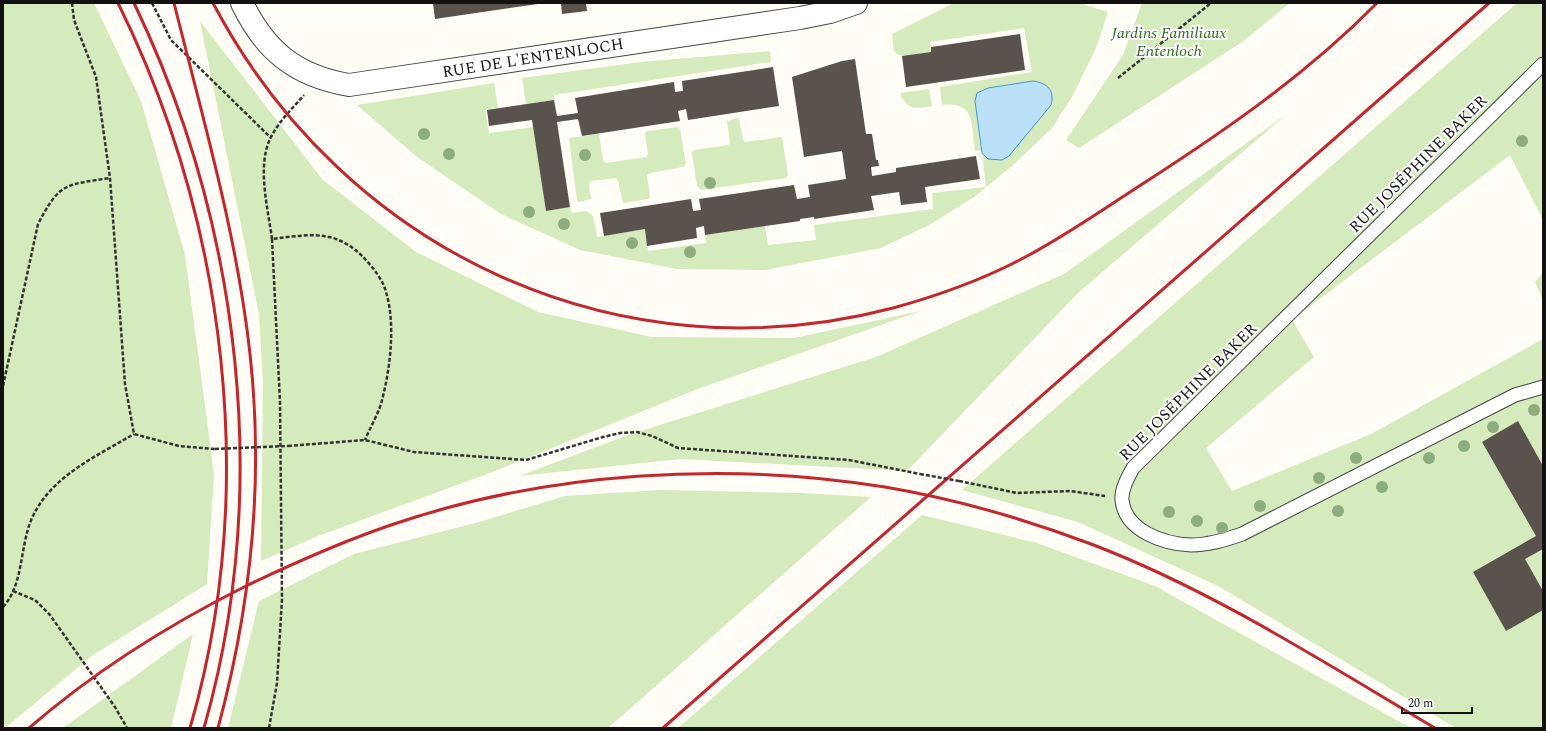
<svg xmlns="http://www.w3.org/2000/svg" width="1546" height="731" font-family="Spectral,serif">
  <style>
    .green { fill: #d5ebbd }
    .water { fill: #b9e0f7; stroke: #3f96cf }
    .building { fill: #5a524d }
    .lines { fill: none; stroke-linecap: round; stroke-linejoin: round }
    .lane-casing { stroke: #444; stroke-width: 15 }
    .street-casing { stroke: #444; stroke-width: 24 }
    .path { stroke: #333; stroke-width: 2.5; stroke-dasharray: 4 2; stroke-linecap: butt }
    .lane { stroke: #fff; stroke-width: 13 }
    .street { stroke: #fff; stroke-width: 22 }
    .rail { stroke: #c4262e; stroke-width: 3 }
    .path-bridge { stroke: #333; stroke-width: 2.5; stroke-dasharray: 4 2; stroke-linecap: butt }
    .tree { fill: #8dad7f }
    .labels { text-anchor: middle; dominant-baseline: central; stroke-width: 4; stroke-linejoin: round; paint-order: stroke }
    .park-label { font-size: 16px; font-style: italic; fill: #2f6b1f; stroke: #fff }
    .street-label { font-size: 16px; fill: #111; stroke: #fff }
  </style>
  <rect width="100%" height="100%" fill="#fffdf5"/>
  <!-- green -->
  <path class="green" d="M3 3H94L141 101 185 255 214 474 207 584 93 655 5 728H3Z
    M954 3H1079L1108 12 1096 48 1073 95 1052 128 1012 166 974 197 931 224 881 248 765 270 677 269 580 250 501 214 417 157 357 105 494 83 498 108 485 110 489 133 534 127 546 210 570 207 572 213 586 211 593 216 597 237 645 229 648 251 706 243 705 235 765 226 768 245 816 240 814 225 933 209 932 193 986 187 982 153 984 156 1033 81 981 90 975 101 981 150 975 151C971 125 976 101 942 105L940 87 1032 72 1024 28 930 42 931 52C924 53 900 59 896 53 892 49 893 39 892 34Z
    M1142 3H1290L1242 42 1079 148 1066 140 1123 55Z
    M1517 3H1543V220L1510 155 1292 320 1314 357 1206 448 1232 491 1371 434 1543 339V728H1456L1218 586 1078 522 962 490Z
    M200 21 322 179 416 252 538 312 652 337 794 338 921 311 700 388 495 471 318 536 261 561 263 384 259 314Z
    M770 51 771 62 554 95V100L526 104 522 78 641 62Z
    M929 89 932 106C916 109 907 111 900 93Z
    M1287 114 1079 292 907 471 681 459 519 476 631 434 876 357 1064 274Z
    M737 118 739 119 743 140 745 142 782 137 788 175 786 178 701 190 697 186 692 152 694 150 728 145 730 143 727 121Z
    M678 127 680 129 686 164 683 167 650 173 647 175 650 197 648 199 623 203 618 181 616 178 591 181 589 185 591 199 579 202 577 201 569 138 599 134 603 161 606 163 646 157 648 155 645 134 647 131Z
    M1543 273V301L1535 282Z
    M661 490 801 493 871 497 608 728H228L259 601 354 554 479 522 565 496Z
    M922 515 1037 543 1155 586 1411 728H678Z
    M193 634 171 728H63Z"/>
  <!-- water -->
  <path class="water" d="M1033 81C1048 83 1055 91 1051 105L1009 156 1002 160 988 159 982 153 975 101 977 93 988 88Z"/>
  <!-- building -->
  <path class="building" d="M433 3H538V4L435 19Z
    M561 3H586L587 11 562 14Z
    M1020 34 1025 70 906 87 902 56 931 52V47Z
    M855 59 866 134H872L876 160H878L879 166 871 167 872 176 896 172V168L976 156 980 179 925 187 927 202 901 205 899 192 871 196 874 210 814 219V217L800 219V221L705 235 704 226 696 228 697 238 647 246 645 229 604 236 600 213 691 199 693 211 701 210 699 199 794 185 797 199 810 197 808 185 846 179 842 151 804 157 792 77 842 61Z
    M773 67 779 106 688 120 686 109 678 111 680 121 582 136 578 119 557 122 570 207 546 211 532 120 489 126 487 110 554 100 557 116 578 113 575 98 674 82 675 92 683 91 682 81Z
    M1518 421 1543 466V549L1525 559 1543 591V610L1506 631 1473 572 1536 536 1482 442Z"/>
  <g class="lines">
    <defs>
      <path id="lane" d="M1543 64 1133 468C1128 477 1121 489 1122 500 1125 531 1164 544 1191 545 1209 545 1225 540 1242 534L1515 395 1543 387"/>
      <path id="street" d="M242 3C265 51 296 76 349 85L800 18 830 12 856 3"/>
    </defs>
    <!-- lane casing -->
    <use href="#lane" class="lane-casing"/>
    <!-- street casing -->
    <use href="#street" class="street-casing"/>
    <!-- path -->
    <path class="path" d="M72 3 74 20 96 77 110 178 125 384 134 434 179 446 215 449
      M152 3 171 40 271 138
      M1118 78 1211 3
      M272 239C268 209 257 167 270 139 278 122 292 109 304 95
      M3 386 38 224C60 182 65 185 110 178
      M288 446 365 440 414 452 526 460 603 437 620 433 637 432 652 436 678 448 849 460 920 474
      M959 481 1017 493 1070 491 1105 496
      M13 591 35 600 50 615 115 707 127 728
      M3 607C23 585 20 550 30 523 47 478 95 457 134 434
      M269 728 277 683 282 599 280 402 272 239C290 237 311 233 329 237 343 240 356 249 365 259 374 269 383 280 386 292 396 325 390 371 381 404 377 416 370 428 365 440"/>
    <!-- lane -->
    <use href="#lane" class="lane"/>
    <!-- street -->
    <use href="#street" class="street"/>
    <!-- rail -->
    <path class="rail" d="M118 3C227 224 259 490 190 728
      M134 3C241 226 272 489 204 728
      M174 3C203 119 237 235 250 354 264 480 251 606 218 728
      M213 3C344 252 619 380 893 308 940 295 987 278 1029 255 1070 233 1108 206 1147 181 1229 128 1308 73 1377 3
      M29 728C96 670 166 626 246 586 294 563 343 541 394 524 547 472 726 461 885 487 955 499 1025 519 1091 544 1210 589 1325 663 1435 728
      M663 728 1489 3"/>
    <!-- path-bridge -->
    <path class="path-bridge" d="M215 449 288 446
      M920 474 959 481"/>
  </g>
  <!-- trees -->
  <g class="tree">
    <circle cx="424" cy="134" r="6"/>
    <circle cx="1522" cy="141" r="6"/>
    <circle cx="449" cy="154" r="6"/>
    <circle cx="585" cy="155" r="6"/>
    <circle cx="710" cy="183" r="6"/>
    <circle cx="529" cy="212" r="6"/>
    <circle cx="564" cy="224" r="6"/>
    <circle cx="632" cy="243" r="6"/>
    <circle cx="690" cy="252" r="6"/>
    <circle cx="1534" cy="410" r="6"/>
    <circle cx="1493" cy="427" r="6"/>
    <circle cx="1464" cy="446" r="6"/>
    <circle cx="1356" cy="458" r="6"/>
    <circle cx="1429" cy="458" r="6"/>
    <circle cx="1319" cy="478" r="6"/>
    <circle cx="1382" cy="487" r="6"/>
    <circle cx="1260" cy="506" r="6"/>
    <circle cx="1338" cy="511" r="6"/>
    <circle cx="1169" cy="512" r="6"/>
    <circle cx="1197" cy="521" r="6"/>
    <circle cx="1222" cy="528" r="6"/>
  </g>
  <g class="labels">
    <!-- park labels -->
    <g class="park-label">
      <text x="1169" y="33">Jardins Familiaux<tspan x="1169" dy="18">Entenloch</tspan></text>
    </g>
    <!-- street labels -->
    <g class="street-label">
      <text transform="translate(533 58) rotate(-9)">RUE DE L'ENTENLOCH</text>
      <text transform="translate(1418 164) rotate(-45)">RUE JOSÉPHINE BAKER</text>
      <text transform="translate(1188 392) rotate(-45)">RUE JOSÉPHINE BAKER</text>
    </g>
  </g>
  <!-- border -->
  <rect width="1546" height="731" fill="none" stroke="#111111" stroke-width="8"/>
  <!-- scale -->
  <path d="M1402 707v6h70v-6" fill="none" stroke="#111111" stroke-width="2"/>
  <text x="1408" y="707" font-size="12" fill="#111111" stroke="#ffffff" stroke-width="3" paint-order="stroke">20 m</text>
</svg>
